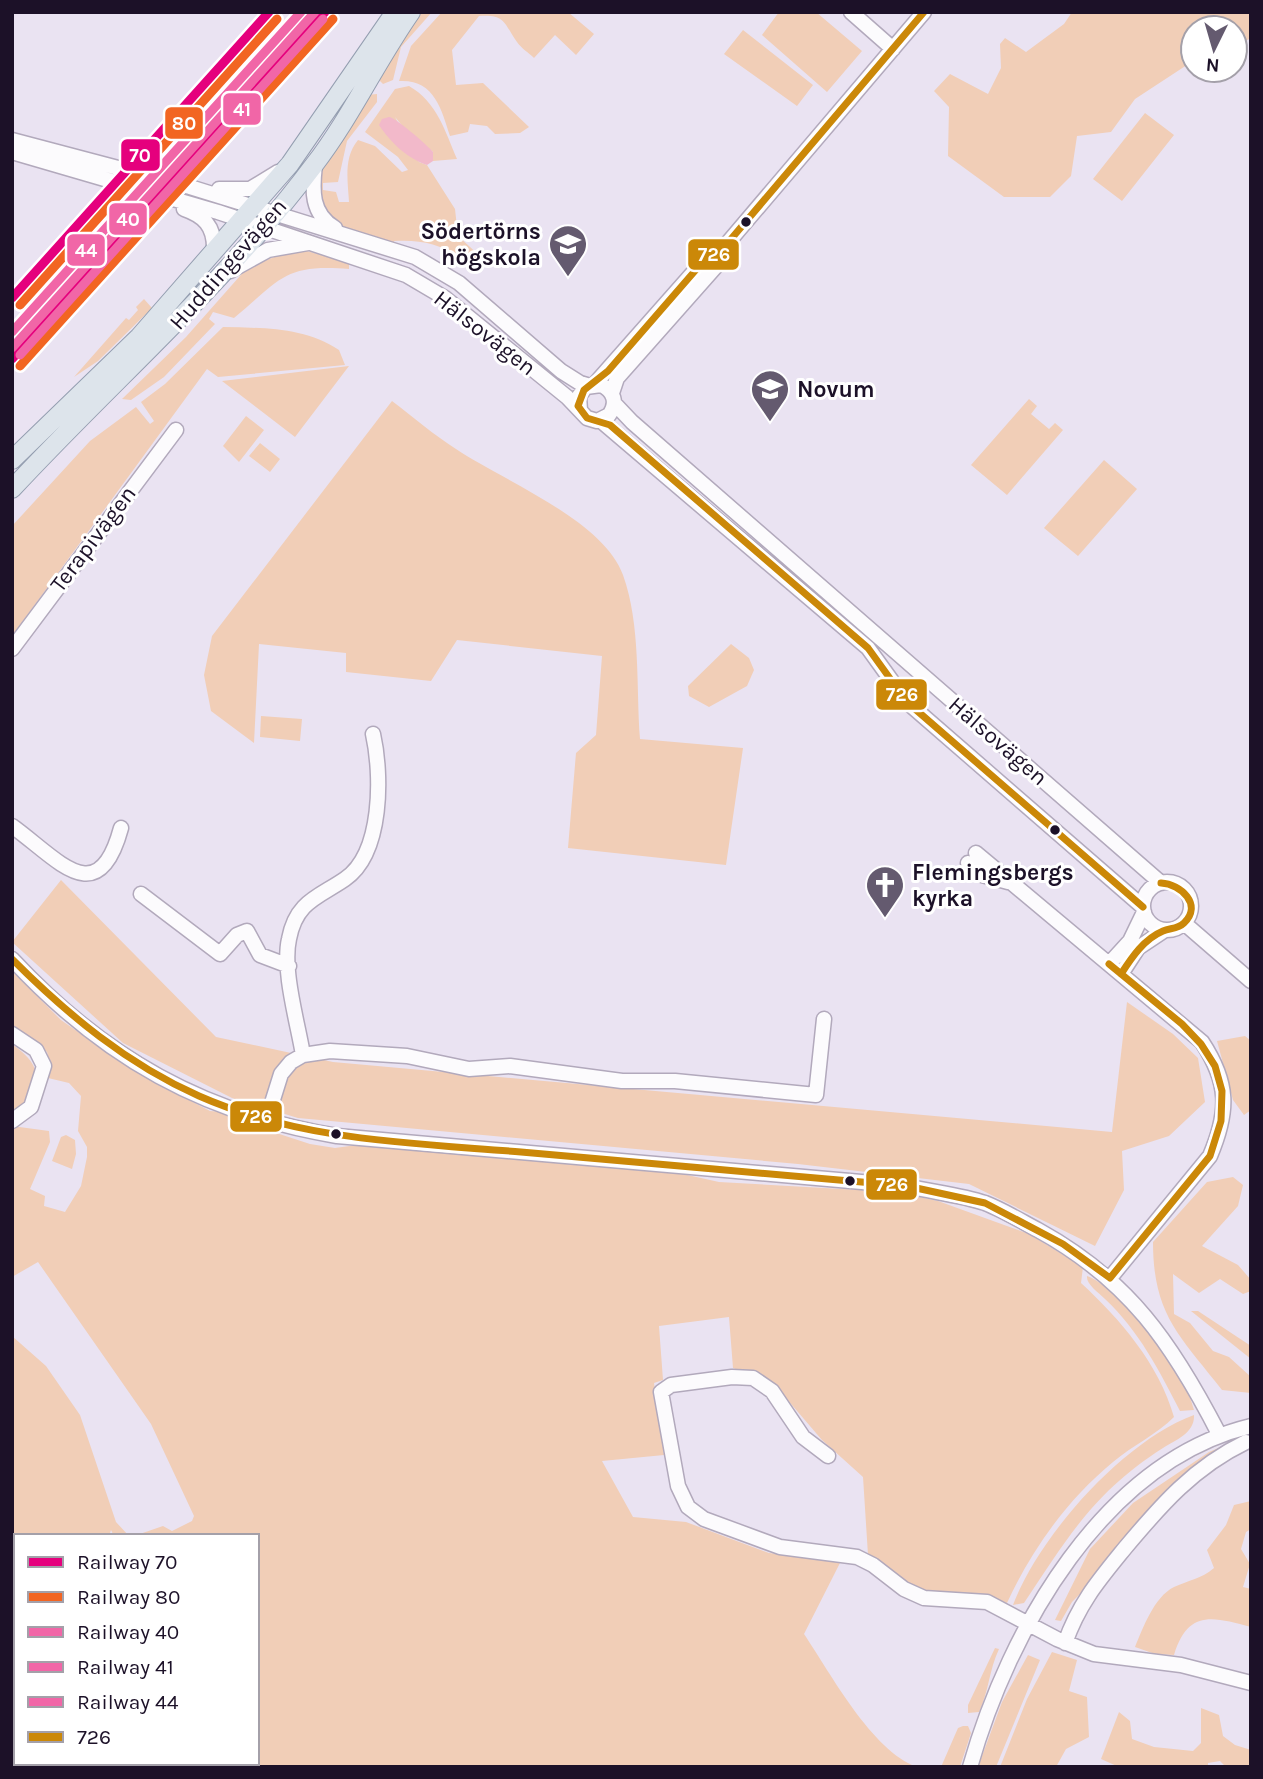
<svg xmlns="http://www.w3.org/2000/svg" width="1263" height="1779" font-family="Karla,sans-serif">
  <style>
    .green { fill: #f1ceb7 }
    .water { fill: #f2b9ca }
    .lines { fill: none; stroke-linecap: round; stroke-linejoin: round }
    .minor-casing { stroke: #b2a9bc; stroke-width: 17 }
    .major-casing { stroke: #949eb0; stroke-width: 20 }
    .minor { stroke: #fcfbfd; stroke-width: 14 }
    .major { stroke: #dde4eb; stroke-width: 18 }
    .bus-1-casing { stroke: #fff; stroke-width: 12 }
    .bus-1 { stroke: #cb8808; stroke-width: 7 }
    .rail-1-casing { stroke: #fff; stroke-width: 14 }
    .rail-2-casing { stroke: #fff; stroke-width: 14 }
    .rail-3-casing { stroke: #fff; stroke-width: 14 }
    .rail-4-casing { stroke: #fff; stroke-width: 14 }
    .rail-5-casing { stroke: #fff; stroke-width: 14 }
    .rail-1 { stroke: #e5007d; stroke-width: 9 }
    .rail-2 { stroke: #f26522; stroke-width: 9 }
    .rail-3 { stroke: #f166a7; stroke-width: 9 }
    .rail-4 { stroke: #f166a7; stroke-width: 9 }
    .rail-5 { stroke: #f166a7; stroke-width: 9 }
    .bus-dot { fill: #1c1128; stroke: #fff; stroke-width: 2.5 }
    .labels { text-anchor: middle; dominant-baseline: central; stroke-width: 6; stroke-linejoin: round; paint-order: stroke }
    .poi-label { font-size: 23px; font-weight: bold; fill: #1c1128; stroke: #fff; text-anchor: start }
    .street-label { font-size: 23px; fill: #1c1128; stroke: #fff }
    .line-badge { stroke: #fff; stroke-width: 2.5 }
    .badge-label { font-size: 19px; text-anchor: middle; font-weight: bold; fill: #fff }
  </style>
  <rect width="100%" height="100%" fill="#eae3f2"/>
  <!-- green -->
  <path class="green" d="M417 12H432L401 47 393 80 383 84 380 81V72Z
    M442 12H568L594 34 576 55 555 35 534 58C529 53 521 48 517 42 504 24 506 14 479 16L452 50 456 85 483 83 529 127 520 133 495 134 487 126 470 124 468 132 450 136C441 108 434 79 399 81L411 46Z
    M779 12H816L862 51 827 92 762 35Z
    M1072 12H1251V38L1235 47V28H1193V61L1135 99 1111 132 1077 136 1071 176 1050 197H1004L948 156 949 107 934 91 950 74 988 94 1001 68 1000 44 1005 38 1026 52 1064 24Z
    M743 30 813 85 797 106 724 54Z
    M409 86C437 102 445 131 457 159L433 161V152L408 133 395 117 419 162 427 165 455 209 458 236 481 257 471 264C446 246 425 239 394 241L393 245 340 227 318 207 317 171 367 95 377 94V102L347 141 338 182 323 183V190L336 192 339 202H349C348 182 343 158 358 140L375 146 402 172 408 170 398 157 365 132 395 89Z
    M1145 113 1174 135 1122 201 1093 179Z
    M289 251H307L349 263V269C284 264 281 279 234 318L213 312 209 319 215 324 164 377 131 400 122 399 186 337 247 268Z
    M144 299 152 308 98 361 74 377 126 318 129 320 138 310 136 307Z
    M223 327C262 328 305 327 339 350L345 365 218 377 207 369 12 636V526L90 441 136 407 150 424 154 421 141 402 165 384Z
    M349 366 295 437 222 381Z
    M1029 399 1037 406 1031 414 1049 429 1055 423 1063 430 1007 495 971 465Z
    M392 401C413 417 434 435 456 449 504 481 603 520 623 575 641 625 636 687 640 739L743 748 726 865 568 848 576 753 596 735 602 656 457 640 431 681 346 672V653L259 644 254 743 211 711 204 675 212 636Z
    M246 416 264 430 239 462 223 446Z
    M260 443 280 459 270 472 249 456Z
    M1104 460 1137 489 1078 556 1044 528Z
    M731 644 749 658 754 670 747 686 709 707 689 696 688 686Z
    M261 716 302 719 300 741 260 737Z
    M61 880 216 1037 333 1062 1112 1132 1127 1002 1173 1034 1198 1058 1205 1102 1169 1136 1122 1151 1124 1190 1095 1246 969 1184 798 1164 298 1118 232 1098 123 1043 12 942Z
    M12 971 61 1020 134 1071 210 1111 246 1114 249 1124 310 1144 335 1148 357 1145 683 1174 719 1182 895 1192 938 1201 1029 1234 1083 1267 1081 1283C1120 1319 1159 1364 1174 1417 1157 1434 1132 1446 1113 1462 1067 1500 1032 1549 1007 1603 982 1593 956 1599 930 1593 906 1587 887 1569 868 1555L863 1477 822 1440 773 1383 733 1368 729 1317 659 1326 663 1380 654 1383 664 1455 602 1461 633 1517 686 1522 769 1553 841 1561 804 1634C831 1674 872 1751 917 1767H217L215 1763H257V1536H134L163 1526 172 1531 192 1521 194 1516 151 1424 38 1262 12 1277V1126L49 1131 50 1142 30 1189 45 1196 44 1206 65 1212 81 1186 87 1157V1147L78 1131 81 1096 69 1083 48 1078 50 1065 47 1052 12 1028Z
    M1245 1036 1251 1041V1110L1244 1115 1233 1100 1217 1041Z
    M12 1044C48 1069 41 1089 12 1117Z
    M66 1135 75 1140 76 1154 72 1169 52 1161 61 1137Z
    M1233 1177 1243 1185 1238 1206 1202 1246 1238 1265 1251 1280V1291L1243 1294 1220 1279 1199 1293 1173 1274 1174 1314 1190 1323 1213 1351 1229 1357 1251 1377V1393L1222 1390C1180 1336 1153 1315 1153 1242L1207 1182Z
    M1087 1276C1121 1288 1187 1374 1194 1410L1180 1411C1159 1370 1139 1331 1105 1299 1098 1292 1086 1284 1087 1276Z
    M1191 1311H1198L1251 1346V1359Z
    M12 1336 46 1366 80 1415 116 1522 129 1536H114L111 1530 109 1536H16V1763H211L213 1767H12Z
    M1194 1415C1195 1433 1176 1440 1163 1448 1094 1492 1068 1537 1024 1603L1013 1605C1039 1536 1123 1441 1194 1415Z
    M1251 1434V1437L1227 1447 1072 1602 1061 1621 1055 1620 1090 1549 1133 1503 1209 1452Z
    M1251 1501V1529L1246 1532 1241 1549 1250 1564 1243 1587 1251 1589V1627C1213 1617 1188 1609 1174 1655L1155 1654 1135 1647C1143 1628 1154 1597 1174 1587 1189 1580 1201 1579 1214 1568L1207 1550 1226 1525 1234 1505Z
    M995 1648 999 1649C989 1670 989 1691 979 1712L968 1713V1705Z
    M1052 1652 1077 1660 1069 1691 1087 1697 1089 1737 1066 1749 1056 1767H1000L1027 1699Z
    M1028 1655 1040 1660 996 1767H978L1002 1702Z
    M1201 1708 1219 1715 1223 1736 1235 1745 1251 1750V1767H1226L1220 1761 1208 1763V1767H1119L1101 1759 1119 1712 1130 1721 1132 1739 1154 1747 1193 1751 1201 1743Z
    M963 1726H968L971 1733 960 1767H941L958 1728Z"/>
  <!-- water -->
  <path class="water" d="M389 117C395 117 427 145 433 152V161L427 165C408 159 390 142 379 125L382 119Z"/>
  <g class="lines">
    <defs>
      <path id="minor" d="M851 12 893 49
        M12 140 190 187 415 257 459 283 561 371 580 383 590 386
        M12 152 218 212 406 275 445 298 567 397 587 418 597 421 609 415C618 403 614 391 601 385L586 387 579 396 580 410
        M315 165C312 190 311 214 335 228
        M219 189H250L278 172
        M184 209C204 216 214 226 214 248
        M230 271 268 250 308 243
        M594 385 707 257 720 252
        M612 393 617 378 717 265 720 252 924 12
        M614 403 632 422 1161 883
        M600 420 868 648 907 702 1143 907
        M12 649 176 430
        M12 826C58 859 98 913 121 828
        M976 853 1202 1042C1229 1083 1229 1111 1210 1156L1110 1278
        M968 863 982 875 1008 882
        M1143 906a24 24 0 1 1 48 0a24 24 0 1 1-48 0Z
        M141 894 220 954 237 935 247 931 260 955 289 966
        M1184 923 1251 981
        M12 959C104 1058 204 1114 337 1136L907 1186C932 1192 961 1195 985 1203 1003 1210 1021 1221 1038 1230 1129 1280 1172 1343 1219 1434
        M1109 964 1130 941 1144 912
        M1121 974 1138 948 1165 930
        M12 1034 36 1050 44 1066 31 1107 12 1121
        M303 1055C298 1024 282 970 289 939 296 901 319 897 345 879 383 853 382 774 373 734
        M266 1122 281 1074 291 1062 303 1055 330 1051 407 1056 469 1069 510 1066 622 1081H675L816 1095 824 1019
        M828 1456 803 1437 772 1391 753 1378 732 1377 671 1385 661 1392 678 1486 688 1507 704 1519 780 1547 857 1557 873 1565 904 1589 924 1598 987 1602 1057 1639 1094 1654 1181 1665 1251 1683
        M1065 1643C1079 1603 1099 1580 1125 1548 1161 1505 1194 1467 1246 1442
        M970 1767C1009 1630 1103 1462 1251 1426"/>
      <path id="major" d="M12 460 139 337 290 164 395 12
        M12 489C113 380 225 284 314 165 351 117 376 62 411 12"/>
    </defs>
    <!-- minor casing -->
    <use href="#minor" class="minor-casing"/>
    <!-- major casing -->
    <use href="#major" class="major-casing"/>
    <!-- minor -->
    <use href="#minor" class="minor"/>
    <!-- major -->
    <use href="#major" class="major"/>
    <defs>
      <path id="bus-1" d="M924 12 720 252 707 257 608 371 584 390 578 406 587 418 610 425 868 648 907 702 1143 907
        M12 959C68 1015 127 1064 199 1096 301 1141 413 1143 521 1152 650 1163 778 1175 907 1186L985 1203 1063 1244 1110 1278
        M1109 964 1182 1024 1201 1044 1215 1066 1222 1091 1221 1121 1210 1156 1110 1278
        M1121 974C1132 957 1144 939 1163 931 1170 928 1178 929 1184 923 1203 905 1181 884 1161 883"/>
    </defs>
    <!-- bus-1 casing -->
    <use href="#bus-1" class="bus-1-casing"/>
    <!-- bus-1 -->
    <use href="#bus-1" class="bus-1"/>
    <defs>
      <path id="rail-1" d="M12 298 269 12
        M12 359 325 12"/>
      <path id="rail-2" d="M20 305 277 19
        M20 366 333 19"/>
      <path id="rail-3" d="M12 348 315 12"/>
      <path id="rail-4" d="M20 355 323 19"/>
      <path id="rail-5" d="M12 332 301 12"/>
    </defs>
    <!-- rail-1 casing -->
    <use href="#rail-1" class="rail-1-casing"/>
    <!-- rail-2 casing -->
    <use href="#rail-2" class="rail-2-casing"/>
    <!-- rail-3 casing -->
    <use href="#rail-3" class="rail-3-casing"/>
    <!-- rail-4 casing -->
    <use href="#rail-4" class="rail-4-casing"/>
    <!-- rail-5 casing -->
    <use href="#rail-5" class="rail-5-casing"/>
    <!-- rail-1 -->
    <use href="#rail-1" class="rail-1"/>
    <!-- rail-2 -->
    <use href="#rail-2" class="rail-2"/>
    <!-- rail-3 -->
    <use href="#rail-3" class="rail-3"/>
    <!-- rail-4 -->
    <use href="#rail-4" class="rail-4"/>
    <!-- rail-5 -->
    <use href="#rail-5" class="rail-5"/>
  </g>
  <!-- icons -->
  <defs>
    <symbol id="university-pin" viewBox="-11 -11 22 30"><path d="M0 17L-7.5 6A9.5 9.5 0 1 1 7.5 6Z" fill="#645a6f" stroke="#fff"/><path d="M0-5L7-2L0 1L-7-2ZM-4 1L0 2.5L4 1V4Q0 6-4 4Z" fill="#fff"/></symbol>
    <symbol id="church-pin" viewBox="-11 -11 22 30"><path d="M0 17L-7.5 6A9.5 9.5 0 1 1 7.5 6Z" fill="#645a6f" stroke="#fff"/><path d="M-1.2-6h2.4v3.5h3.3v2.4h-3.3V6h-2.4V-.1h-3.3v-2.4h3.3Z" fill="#fff"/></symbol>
  </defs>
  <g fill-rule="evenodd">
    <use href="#university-pin" x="546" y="222" width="44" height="60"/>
    <use href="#university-pin" x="748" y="367" width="44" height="60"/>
    <use href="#church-pin" x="863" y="863" width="44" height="60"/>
  </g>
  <!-- markers -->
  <g class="bus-dot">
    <circle cx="746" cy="222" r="6"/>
    <circle cx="1055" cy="830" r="6"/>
    <circle cx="336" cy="1134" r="6"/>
    <circle cx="850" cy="1181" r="6"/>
  </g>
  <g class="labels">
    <!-- poi labels -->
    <g class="poi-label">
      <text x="541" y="231" text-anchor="end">Södertörns<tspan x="541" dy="26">högskola</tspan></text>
      <text x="797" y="389">Novum</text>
      <text x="912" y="872">Flemingsbergs<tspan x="912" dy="26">kyrka</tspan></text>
    </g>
    <!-- street labels -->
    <g class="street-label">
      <text transform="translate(228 264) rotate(-49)">Huddingevägen</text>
      <text transform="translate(485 333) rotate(38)">Hälsovägen</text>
      <text transform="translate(93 539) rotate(-53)">Terapivägen</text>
      <text transform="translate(998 741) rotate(41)">Hälsovägen</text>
    </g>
  </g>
  <g class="line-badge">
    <rect x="222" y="92" width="40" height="34" rx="7" fill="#f166a7"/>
    <rect x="164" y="106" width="40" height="34" rx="7" fill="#f26522"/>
    <rect x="120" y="138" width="41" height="34" rx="7" fill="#e5007d"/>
    <rect x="108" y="202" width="40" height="34" rx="7" fill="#f166a7"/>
    <rect x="66" y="233" width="40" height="34" rx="7" fill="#f166a7"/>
    <rect x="687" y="238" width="53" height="33" rx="7" fill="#cb8808"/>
    <rect x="875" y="678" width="53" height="33" rx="7" fill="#cb8808"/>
    <rect x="229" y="1100" width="54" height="33" rx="7" fill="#cb8808"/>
    <rect x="865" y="1168" width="53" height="33" rx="7" fill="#cb8808"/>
  </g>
  <g class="badge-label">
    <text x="242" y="116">41</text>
    <text x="184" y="130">80</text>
    <text x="140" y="162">70</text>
    <text x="128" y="226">40</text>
    <text x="86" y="257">44</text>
    <text x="714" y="261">726</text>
    <text x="902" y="701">726</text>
    <text x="256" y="1123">726</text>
    <text x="892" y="1191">726</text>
  </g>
  <!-- border -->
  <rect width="1263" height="1779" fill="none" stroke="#1c1128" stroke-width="28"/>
  <!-- legend -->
  <rect x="14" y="1534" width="245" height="231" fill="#ffffff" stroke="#a4a0a9" stroke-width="2"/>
  <rect x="28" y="1557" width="35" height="10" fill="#e5007d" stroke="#a4a0a9" stroke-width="2"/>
  <text x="77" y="1569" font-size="21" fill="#1c1128">Railway 70</text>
  <rect x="28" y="1592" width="35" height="10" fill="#f26522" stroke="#a4a0a9" stroke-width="2"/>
  <text x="77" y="1604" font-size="21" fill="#1c1128">Railway 80</text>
  <rect x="28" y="1627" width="35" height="10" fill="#f166a7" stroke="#a4a0a9" stroke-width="2"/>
  <text x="77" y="1639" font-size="21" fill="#1c1128">Railway 40</text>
  <rect x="28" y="1662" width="35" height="10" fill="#f166a7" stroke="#a4a0a9" stroke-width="2"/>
  <text x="77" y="1674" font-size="21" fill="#1c1128">Railway 41</text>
  <rect x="28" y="1697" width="35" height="10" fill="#f166a7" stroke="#a4a0a9" stroke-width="2"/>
  <text x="77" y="1709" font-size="21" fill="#1c1128">Railway 44</text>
  <rect x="28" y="1732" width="35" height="10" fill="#cb8808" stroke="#a4a0a9" stroke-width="2"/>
  <text x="77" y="1744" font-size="21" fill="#1c1128">726</text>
  <!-- north arrow -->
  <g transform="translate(1214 49) rotate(185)"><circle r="33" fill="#ffffff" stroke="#a4a0a9" stroke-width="2"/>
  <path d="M0-5L12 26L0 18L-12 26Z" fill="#645a6f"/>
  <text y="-10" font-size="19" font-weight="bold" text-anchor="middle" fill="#1c1128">N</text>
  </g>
</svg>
